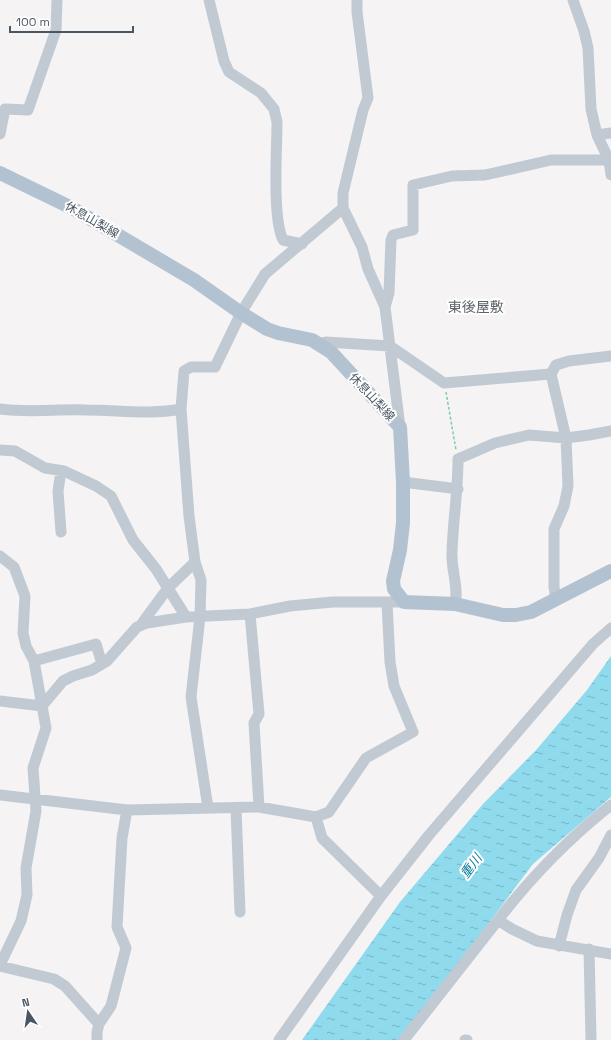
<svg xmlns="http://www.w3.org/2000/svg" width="611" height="1040" font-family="'Space Grotesk','Noto Sans JP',sans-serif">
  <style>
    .water { fill: url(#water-ripples) }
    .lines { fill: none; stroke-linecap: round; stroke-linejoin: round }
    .path { stroke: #7ad0a6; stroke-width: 1.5; stroke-dasharray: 3 2; stroke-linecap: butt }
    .minor { stroke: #c1cad2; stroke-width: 11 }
    .major { stroke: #b3c2d1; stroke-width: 14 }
    .labels { text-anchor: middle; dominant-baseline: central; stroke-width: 4; stroke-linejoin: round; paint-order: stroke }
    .street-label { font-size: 12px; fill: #4a5661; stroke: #fff }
    .water-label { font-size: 13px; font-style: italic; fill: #0c7c9b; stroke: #fff }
    .quarter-label { font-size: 14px; fill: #5f6368; stroke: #fff }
  </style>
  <defs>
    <pattern id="water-ripples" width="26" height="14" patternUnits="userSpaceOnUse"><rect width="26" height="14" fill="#90daee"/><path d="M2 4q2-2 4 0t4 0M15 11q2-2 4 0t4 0" fill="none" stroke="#78b4c4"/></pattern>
  </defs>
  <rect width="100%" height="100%" fill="#f5f3f3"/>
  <!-- water -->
  <path class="water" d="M611 656V797L533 864 401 1040H302L400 902 483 804 537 749 587 690Z"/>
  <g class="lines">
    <!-- path -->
    <path class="path" d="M446 392 456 450"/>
    <!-- minor -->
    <path class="minor" d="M209 0 224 61 229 72 261 93 274 109 277 122C277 150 272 217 283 240L302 244
      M357 0V12L368 98 363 110 343 193V208L362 247 368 269 385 307 400 427
      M573 0 584 31 588 48 591 109 597 135 609 160 611 175
      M0 134 5 109 28 110 56 30 57 0
      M597 135 611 133
      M385 307 389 293 391 240 393 235 413 230V185L452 176 485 175 551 160H609
      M318 344 326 342 390 346 444 383 551 374
      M0 409C29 413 57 409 86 410 118 410 150 415 181 409
      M0 450 15 451 45 468 64 471 96 486 111 496 133 540 156 569 186 617
      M403 482 458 489
      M61 532 58 491 61 471
      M0 556 14 567 25 596 23 633 26 646 34 661 46 728 33 768 36 811 26 868 27 895 21 921 0 965
      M556 600 554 587V529L564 506 568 486 566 438 551 374 556 365 569 361 611 356
      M455 604C459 588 451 570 452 552 453 521 458 491 458 459L495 443 529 435 566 438 589 435 611 431
      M250 614 259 714 254 723 259 807
      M140 626 168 588 195 562
      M34 661 96 644 102 664
      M0 701 42 706
      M42 706 63 681 73 676 92 670 107 661 137 627 147 623 186 617 250 614 290 606 333 602H404
      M0 795 127 810 259 807 316 817 322 838 381 896
      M208 808 191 697 200 617 201 580 195 562 189 516 181 409 184 371 191 367H215L241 313 265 274 343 208
      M236 808 240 912
      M316 817 329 812 366 758 413 732 394 686 390 662 387 603
      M498 920C532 876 567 840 611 805
      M559 946 567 915 576 890 599 858 611 835
      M589 949 591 1040
      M0 966 54 979 65 986 99 1024
      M97 1040V1032L99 1024 111 1006 126 948 117 927 122 838 127 810
      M279 1040 381 896 429 835 593 644 611 628
      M404 1040 498 920 512 929 537 941 611 954
      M465 1040H467"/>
    <!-- major -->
    <path class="major" d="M0 173 72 208 194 280 241 313 267 329 278 333 312 340 331 352 400 427 403 482V523L400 550 393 581 394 589 404 602 455 604 503 615H516L531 612 611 571"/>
  </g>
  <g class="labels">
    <!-- street labels -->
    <g class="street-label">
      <text transform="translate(92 220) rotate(30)">休息山梨線</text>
      <text transform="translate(372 397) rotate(47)">休息山梨線</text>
    </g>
    <!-- water labels -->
    <g class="water-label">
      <text transform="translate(471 866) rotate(-54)">重川</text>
    </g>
    <!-- quarter labels -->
    <g class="quarter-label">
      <text x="476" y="307">東後屋敷</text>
    </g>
  </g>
  <!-- north arrow -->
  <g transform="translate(28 1012) rotate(347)" stroke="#ffffff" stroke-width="3" paint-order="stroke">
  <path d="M0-3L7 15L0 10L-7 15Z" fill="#4a5661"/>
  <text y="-6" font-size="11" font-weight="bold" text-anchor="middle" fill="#4a5661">N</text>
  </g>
  <!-- scale -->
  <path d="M10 26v6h123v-6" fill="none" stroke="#4a5661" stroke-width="2"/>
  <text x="16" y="26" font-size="12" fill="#4a5661" stroke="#ffffff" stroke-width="3" paint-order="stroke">100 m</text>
</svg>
